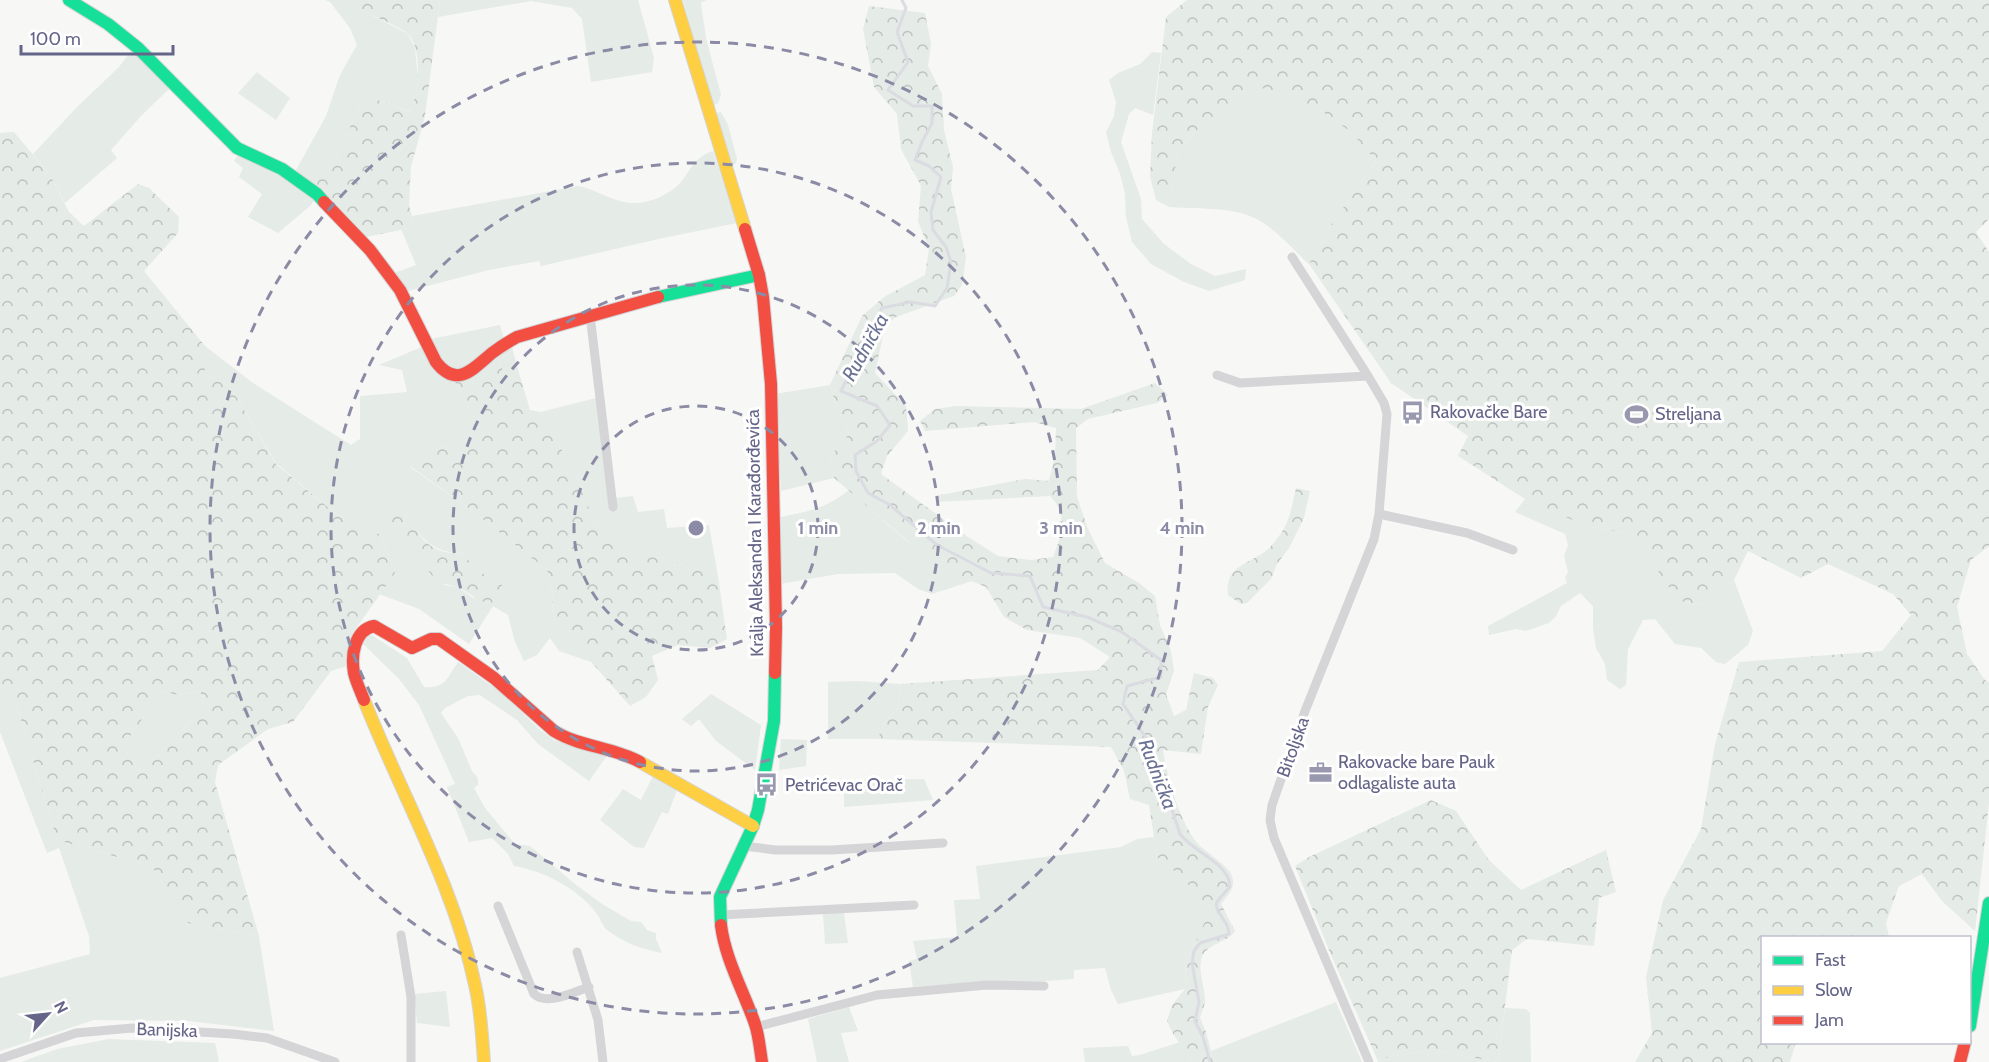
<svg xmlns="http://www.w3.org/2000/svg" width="1989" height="1062" font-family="Cabin,sans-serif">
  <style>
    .green { fill: #e5ebe6; fill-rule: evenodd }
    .forest { fill: url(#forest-crowns); fill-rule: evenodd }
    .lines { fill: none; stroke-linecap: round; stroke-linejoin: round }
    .stream { stroke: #dbdce2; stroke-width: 3 }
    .fast-casing { stroke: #d4d4d7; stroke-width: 14 }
    .slow-casing { stroke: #d4d4d7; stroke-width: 14 }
    .jam-casing { stroke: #d4d4d7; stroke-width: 14 }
    .street { stroke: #d5d5d7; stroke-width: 9 }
    .fast { stroke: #16e098; stroke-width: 12 }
    .slow { stroke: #ffcf43; stroke-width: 12 }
    .jam { stroke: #f24e42; stroke-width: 12 }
    .ring { fill: none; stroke: #8b8ba6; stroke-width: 3; stroke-dasharray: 10 8 }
    .labels { text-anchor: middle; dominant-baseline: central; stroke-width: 6; stroke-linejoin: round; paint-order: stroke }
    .poi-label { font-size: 18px; fill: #656589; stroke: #fff; text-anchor: start }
    .street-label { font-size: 18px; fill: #656589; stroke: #fff }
    .water-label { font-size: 20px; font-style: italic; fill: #6b7293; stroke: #fff }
    .centre { fill: #8b8ba6; stroke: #fff; stroke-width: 3 }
    .ring-label { font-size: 18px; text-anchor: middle; font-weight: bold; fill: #8b8ba6; stroke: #fff; stroke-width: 6; stroke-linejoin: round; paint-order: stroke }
  </style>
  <defs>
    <pattern id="forest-crowns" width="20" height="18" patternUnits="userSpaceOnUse" patternTransform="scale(1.5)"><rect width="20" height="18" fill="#e5ebe6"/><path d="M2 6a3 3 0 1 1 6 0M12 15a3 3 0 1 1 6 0" fill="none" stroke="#bdc2c0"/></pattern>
  </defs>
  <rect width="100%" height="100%" fill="#f7f7f6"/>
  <!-- green -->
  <path class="green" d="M325 0H353L358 8 408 34 415 48 418 80 412 112 364 95 336 159 306 181 295 172 326 116 340 75 357 45 350 28 330 2Z
    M440 0H638L654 58 652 72 591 82 582 19 572 8 531 1 438 17Z
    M683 0H706L701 3 706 38 721 95 718 103 712 106Z
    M133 49 170 88 141 116 111 150 117 158 65 203 50 175 33 154 77 107 118 68Z
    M1152 52 1161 53 1153 115 1135 108 1129 114 1121 142 1141 199 1142 219 1164 244 1191 264 1215 276 1246 269 1245 280 1209 291 1184 282 1151 264 1132 242 1126 217 1125 194 1120 174 1111 152 1106 132 1114 116 1116 102 1109 80 1118 73 1140 64Z
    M257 72 290 98 276 120 238 93Z
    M1264 88 1320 110 1351 132 1376 161 1329 228 1309 264C1291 248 1273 225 1250 216 1227 207 1194 209 1169 207L1178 151 1203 124Z
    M721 112 728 125 737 159 736 163 733 165 716 113Z
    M713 151 737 223 663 238 541 266 539 261 489 270 408 291 394 273 416 265 401 229 415 226 412 216 578 186C596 189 612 202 631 203 648 204 670 195 681 182 691 169 696 156 713 151Z
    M239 154C266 166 295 178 314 200L311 205 278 233 248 217 262 194 239 177 243 168 234 161Z
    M500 325 504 339C487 353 470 372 447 368L431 339Z
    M511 344 519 373 506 378 496 354Z
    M205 346 253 383 351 445 360 439V396L407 392 402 370 379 365 424 346C432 366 433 374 455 382L484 437 425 451 410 467 466 506 547 570 552 591 553 619 591 662 559 651 550 638 537 655 524 661 515 642 508 615 493 606 469 644 419 609 379 594 395 573 381 535 336 514 276 463 230 386 205 375ZM405 515C426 541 427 550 463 554L477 570 502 585 473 598 457 587 444 585Z
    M830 385 836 405 849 434 830 457 834 478 781 491 775 394Z
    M596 398 611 511 617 510 615 498 633 496 638 512 664 509 667 528 709 525 718 576 702 562 686 568 672 558 646 557 605 532 593 520 580 483 541 412Z
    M849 490C887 523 925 562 972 581L932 594 918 589 895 573 838 574 780 584 781 517C810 511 825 509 849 490Z
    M1525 499 1586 526 1626 533 1658 571 1678 601 1701 604 1734 580 1753 631 1748 645 1725 664 1716 662 1701 648 1675 644 1655 619 1643 620 1628 649 1626 685 1620 689 1607 680 1605 664 1596 648 1593 628V606L1580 593 1561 606 1556 616 1549 623 1526 631 1516 629 1489 635 1488 626 1567 583 1565 577 1568 572 1564 556 1568 545 1565 534 1515 512Z
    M370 634 407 658 424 687C445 689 447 678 458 662L499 691 540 730 555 741 608 754 589 781 538 744 517 720 480 695 468 696 445 708 441 713 458 738 472 771 478 778V785L474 788 485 808 515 844 530 846 575 884 602 904 631 921 641 922 647 930 656 933V939L662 953C642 949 624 943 607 930 602 926 601 919 597 914 579 889 544 871 514 866L508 854 492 838 469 842 447 787 455 784 419 705 399 679 362 643Z
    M857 681 900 684 898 708 887 719 877 739H828V682Z
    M165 692 178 695 200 692 203 697 202 706 194 718 141 773 123 746 160 694Z
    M711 694 761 725 755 770 716 741 699 719 691 726 682 719Z
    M0 698 16 704 57 840 152 867 188 923 259 936 274 1031 189 1021 94 1020 0 1051V978L90 954 89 936 59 848 47 853 0 732Z
    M781 739 807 740 806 766 779 770Z
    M653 776 677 790 668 814 662 812 644 848 634 847 600 820 623 789 641 800Z
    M924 779 933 800 844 807V782L851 780Z
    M1154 837 1157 857 1183 878 1199 897 1206 919 1196 941 1186 959 1185 989 1118 1004 1111 990 1105 968 1074 970V979L1047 981H989L913 987 909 961 917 959 913 941 957 937 954 900 980 899 976 866 1121 847 1137 839Z
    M823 913H844L848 943 825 944Z
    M446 991 450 1027 417 1023 414 994Z
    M1336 1002 1362 1062H1214L1211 1051Z
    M849 1007 858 1031 841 1033 849 1062H817L808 1019Z
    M1505 1008 1526 1009 1530 1013 1531 1062H1378L1377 1059 1435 1049 1447 1053 1498 1062Z
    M109 1039 215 1043 219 1060 218 1062H21L57 1049Z
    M1180 1042 1192 1062H1085L1083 1048 1128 1046 1132 1056 1140 1055Z"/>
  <!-- forest -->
  <path class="forest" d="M353 0H440L425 116 411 167 409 205 415 227 366 237 306 181 336 159 364 95 411 112C417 94 424 50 408 34 402 28 367 13 357 8Z
    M1187 0H1989V219L1976 232 1989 252V546L1971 560 1957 607 1967 654 1985 680 1989 682V803L1975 931 1942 901 1922 874 1899 886 1886 923 1889 937 1762 938V1042L1796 1043 1790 1062H1635L1652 1033 1646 977 1663 900 1701 829 1715 744 1739 662 1882 651 1911 615 1893 594 1828 564 1801 578 1748 551 1734 580 1701 604 1678 601 1658 571 1626 533 1586 526 1525 499 1458 456 1468 436 1391 383 1309 264 1329 228 1376 161 1351 132 1320 110 1264 88 1203 124 1178 151 1169 207 1156 200 1150 176 1152 133 1166 17Z
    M869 6 925 13 931 44 928 66 942 94 944 130 953 167 951 189 966 257 962 285 954 296 896 317 885 326 875 373 906 406 908 431 887 456 881 474 968 537 998 556 1031 560 1053 557C1062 534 1069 515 1050 496L936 502 935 496 1025 479 1049 481 1055 456 1056 428 1034 422 925 431 920 421 935 409 956 406 1081 409 1155 383 1168 395 1157 403 1088 419 1076 428 1077 497 1088 529 1105 563 1139 583 1155 596 1160 625 1171 651 1174 671 1166 694 1174 716 1186 710 1194 673 1213 678 1218 685 1208 707 1201 754 1163 750C1167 777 1180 824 1199 845 1205 851 1226 865 1230 872 1238 886 1229 894 1221 904L1235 931C1228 943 1207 943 1202 957 1197 970 1205 987 1205 1000 1205 1006 1201 1013 1200 1018L1206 1032 1214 1062H1192L1172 1032 1167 1021 1172 1005 1185 989 1186 959 1196 941 1206 919 1198 897 1183 878 1157 857 1149 805 1130 799 1124 771 1111 747 877 739 887 719 898 708 900 684 1098 670 1110 657 1080 638 1027 630 1004 617 986 587 952 573 922 553 834 478 830 457 849 434 836 405 830 385 862 316 884 297 925 275 929 249 918 221 921 186 901 149 897 114 874 87 863 29Z
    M14 132 50 175 69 212 84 226 138 184 149 188 179 217 178 233 144 271 205 346V375L230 386 276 464 336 514 381 535 395 573 352 634 347 666 331 671 293 722 268 729 218 765 215 782 259 936 188 923 152 867 57 840 16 704 0 698V133ZM165 692 178 695 200 692 203 697 202 706 194 718 141 773 123 746 160 694Z
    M496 354 506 378 519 373 530 410 541 412 580 483 593 520 605 532 646 557 672 558 686 568 702 562 718 576 727 639 710 648 678 645 652 656 658 680 646 697 630 706 553 619 552 591 547 570 466 506 410 466 425 451 484 437 455 382 471 377Z
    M1296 488 1310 491 1304 518 1289 548 1277 564 1271 579 1247 603 1241 604 1228 595C1225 565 1248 565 1267 550 1271 546 1276 541 1279 536 1290 522 1292 505 1296 488Z
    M396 512C413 517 414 530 426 542 436 552 450 553 463 554L477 570 502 585 505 591 496 600 489 604C478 600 469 593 459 588 452 585 443 584 436 581L388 517Z
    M1431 800 1456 811 1489 860 1521 890 1606 850 1616 892 1599 898 1594 946 1527 939 1512 950 1498 1062 1447 1053 1435 1049 1377 1059 1331 955 1295 866 1309 857Z"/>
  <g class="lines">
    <!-- stream -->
    <path class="stream" d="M902 0 906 8 897 32 908 62 888 90 913 106H932V123L922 142 915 160 929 166 941 177 931 212 933 230 946 247 951 262 947 288 935 306 911 302 882 308 841 391 877 406 890 425 877 441 855 455 856 471 868 493 890 505 937 545 991 573 1030 576 1043 607 1087 617 1122 632 1161 660V677L1127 686 1123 704 1151 745 1180 834C1194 853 1228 862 1230 886 1227 891 1220 897 1217 902 1213 911 1230 922 1229 934L1200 943 1194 951 1192 963 1199 1002 1195 1021 1203 1037 1210 1062"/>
    <defs>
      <path id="fast" d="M69 0 108 24 138 48 237 148 282 169 317 194 324 202
        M658 297 759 275
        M721 925 720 897 753 826 758 810 774 721 775 673
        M1970 1026 1989 903"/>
      <path id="slow" d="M675 0 745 229
        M364 700C401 794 454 885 475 985 481 1010 482 1036 484 1062
        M640 762 753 826"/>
      <path id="jam" d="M324 202 370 250 400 290 436 362C457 389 473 369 492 353 500 347 508 342 517 337L658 297
        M745 229 759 275 763 297 771 384 776 627 775 673
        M364 700C361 692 356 682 354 673 351 656 354 630 374 626L412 648 431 639H439L494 678 554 731C580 747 613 747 640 762
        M721 925C725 959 744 992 755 1024 759 1036 760 1050 762 1062
        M1960 1062 1965 1042"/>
    </defs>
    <!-- fast casing -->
    <use href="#fast" class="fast-casing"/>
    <!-- slow casing -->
    <use href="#slow" class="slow-casing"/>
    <!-- jam casing -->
    <use href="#jam" class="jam-casing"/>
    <!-- street -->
    <path class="street" d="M1292 257 1368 376 1384 403 1387 414 1379 514 1374 539 1305 711 1272 805 1270 820 1274 838 1369 1062
      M590 315 613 507
      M1217 375 1240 383 1368 376
      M1379 514 1467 533 1513 550
      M744 846 775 850H832L943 843
      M498 906 534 994C547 1006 574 992 589 987
      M720 915 914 905
      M401 935 411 997V1062
      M577 952 598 1020 603 1062
      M756 1027 877 995 987 985 1044 986
      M0 1059 76 1033 132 1028 233 1034 267 1038 335 1062"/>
    <!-- fast -->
    <use href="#fast" class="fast"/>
    <!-- slow -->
    <use href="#slow" class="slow"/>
    <!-- jam -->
    <use href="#jam" class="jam"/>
  </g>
  <!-- distance rings -->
  <g class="ring">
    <circle cx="696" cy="528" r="122"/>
    <circle cx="696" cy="528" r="243"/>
    <circle cx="696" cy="528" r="365"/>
    <circle cx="696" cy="528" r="486"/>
  </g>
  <!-- icons -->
  <defs>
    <symbol id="bus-bare" viewBox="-9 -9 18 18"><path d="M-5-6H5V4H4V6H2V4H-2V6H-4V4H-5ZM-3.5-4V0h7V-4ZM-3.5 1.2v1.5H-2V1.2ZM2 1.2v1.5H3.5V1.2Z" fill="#9898af" stroke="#fff" stroke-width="2.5" paint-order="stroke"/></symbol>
    <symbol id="stadium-bare" viewBox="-9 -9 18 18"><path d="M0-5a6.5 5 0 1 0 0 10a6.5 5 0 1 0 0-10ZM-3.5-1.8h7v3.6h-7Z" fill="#9898af" stroke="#fff" stroke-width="2.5" paint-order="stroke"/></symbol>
    <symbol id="office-bare" viewBox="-9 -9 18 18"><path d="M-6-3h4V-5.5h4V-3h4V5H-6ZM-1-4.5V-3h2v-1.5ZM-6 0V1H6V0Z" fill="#9898af" stroke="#fff" stroke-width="2.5" paint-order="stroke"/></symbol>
  </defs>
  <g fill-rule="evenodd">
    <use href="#bus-bare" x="1396" y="396" width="33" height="33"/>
    <use href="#stadium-bare" x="1620" y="398" width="33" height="33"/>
    <use href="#office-bare" x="1304" y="756" width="33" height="33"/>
    <use href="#bus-bare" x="750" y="768" width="33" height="33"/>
  </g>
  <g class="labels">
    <!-- poi labels -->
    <g class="poi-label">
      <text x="1430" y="412">Rakovačke Bare</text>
      <text x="1655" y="414">Streljana</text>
      <text x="1338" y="762">Rakovacke bare Pauk<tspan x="1338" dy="21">odlagaliste auta</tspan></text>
      <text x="785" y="785">Petrićevac Orač</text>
    </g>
    <!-- street labels -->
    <g class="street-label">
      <text transform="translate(755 533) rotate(-91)">Kralja Aleksandra I Karađorđevića</text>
      <text transform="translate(1293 747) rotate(-70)">Bitoljska</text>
      <text transform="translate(167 1030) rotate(2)">Banijska</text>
    </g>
    <!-- water labels -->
    <g class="water-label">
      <text transform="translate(865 347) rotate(-61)">Rudnička</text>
      <text transform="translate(1158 774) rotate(69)">Rudnička</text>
    </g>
  </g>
  <circle cx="696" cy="528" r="9" class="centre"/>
  <g class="ring-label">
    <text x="818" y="534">1 min</text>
    <text x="939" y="534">2 min</text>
    <text x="1061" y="534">3 min</text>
    <text x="1182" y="534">4 min</text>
  </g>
  <!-- legend -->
  <rect x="1761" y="936" width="210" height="108" fill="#ffffff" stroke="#c1c1d0" stroke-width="1.5"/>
  <rect x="1773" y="956" width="30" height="9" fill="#16e098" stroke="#c1c1d0" stroke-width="1.5"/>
  <text x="1815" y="966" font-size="18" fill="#656589">Fast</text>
  <rect x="1773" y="986" width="30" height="9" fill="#ffcf43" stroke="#c1c1d0" stroke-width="1.5"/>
  <text x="1815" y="996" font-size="18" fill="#656589">Slow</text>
  <rect x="1773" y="1016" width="30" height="9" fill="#f24e42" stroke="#c1c1d0" stroke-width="1.5"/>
  <text x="1815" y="1026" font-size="18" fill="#656589">Jam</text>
  <!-- north arrow -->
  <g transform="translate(48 1014) rotate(63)" stroke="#ffffff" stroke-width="4.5" paint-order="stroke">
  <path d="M0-4.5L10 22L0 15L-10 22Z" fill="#656589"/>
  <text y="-9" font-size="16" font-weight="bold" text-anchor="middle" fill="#656589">N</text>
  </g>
  <!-- scale -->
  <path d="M21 45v9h152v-9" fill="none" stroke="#656589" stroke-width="3"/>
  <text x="30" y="45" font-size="18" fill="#656589" stroke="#ffffff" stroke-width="4.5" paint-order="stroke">100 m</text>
</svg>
